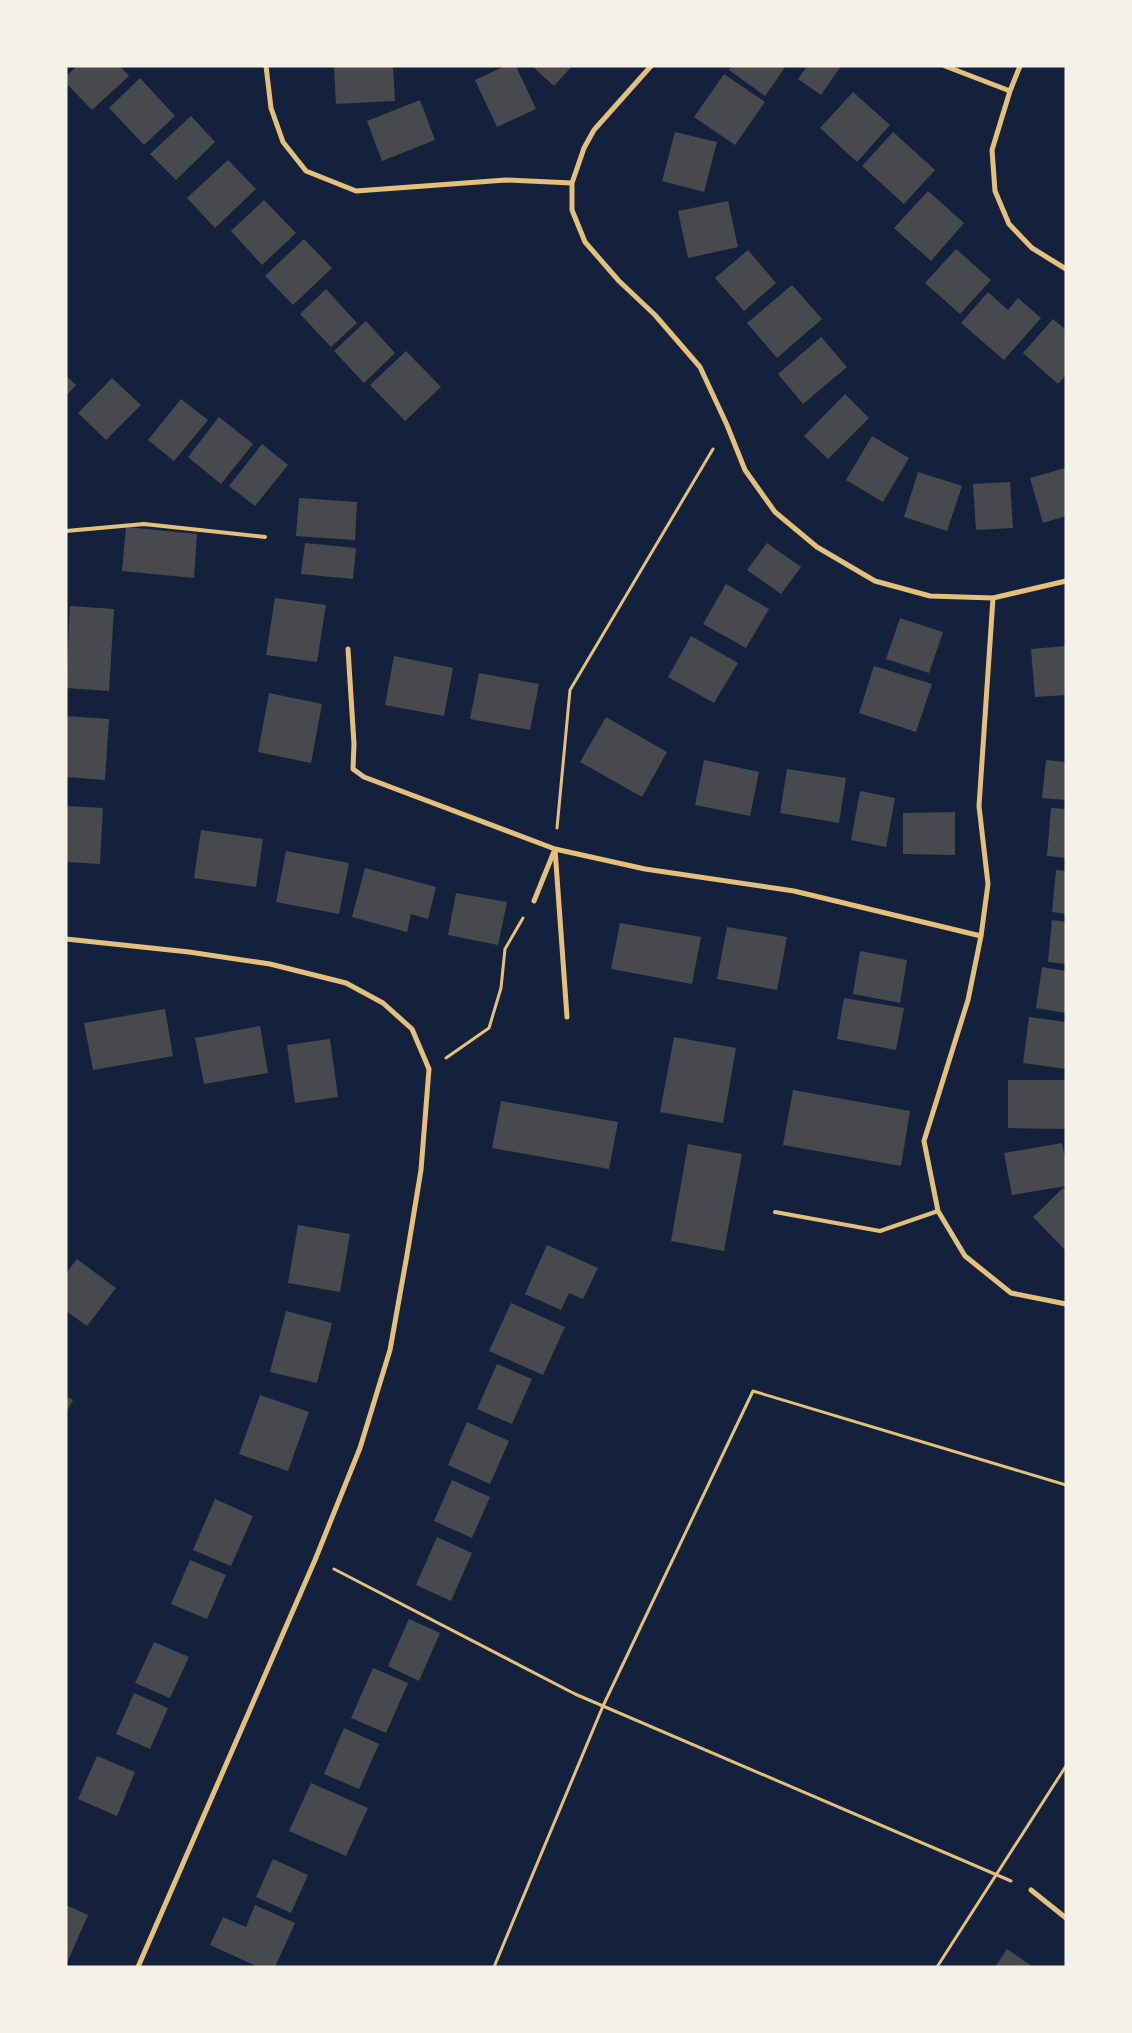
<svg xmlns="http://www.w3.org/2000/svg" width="1132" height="2033" font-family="Arial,sans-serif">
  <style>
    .building { fill: #48494c }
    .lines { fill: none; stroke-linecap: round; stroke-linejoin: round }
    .path { stroke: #e5c07b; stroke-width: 3 }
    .service { stroke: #e5c07b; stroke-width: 4 }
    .minor { stroke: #e5c07b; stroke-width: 5 }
  </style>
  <rect width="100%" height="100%" fill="#14213d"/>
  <!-- building -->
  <path class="building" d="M77 66H120L129 76 92 110 66 83V76Z
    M354 66H393L395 101 336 104 334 67Z
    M505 66H516L536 109 497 127 475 80Z
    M532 66H572L554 86Z
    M732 66H786L765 96 729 70Z
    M807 66H841L821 95 798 79Z
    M724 74 765 102 735 145 694 117Z
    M140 78 175 116 144 145 109 108Z
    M853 92 890 125 857 162 820 128Z
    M420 100 435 140 382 161 367 121Z
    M191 116 215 142 176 180 150 154Z
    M675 132 717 142 704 192 662 181Z
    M893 132 935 170 904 204 862 166Z
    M228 160 256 189 215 228 187 198Z
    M928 191 964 223 931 261 894 228Z
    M264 200 296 233 262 265 231 231Z
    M728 201 738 247 688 258 678 211Z
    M304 239 332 268 293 305 265 276Z
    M956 249 991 280 960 314 925 283Z
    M748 250 776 283 744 311 715 278Z
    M792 285 822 319 777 358 747 323Z
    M326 289 357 323 331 347 300 314Z
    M988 292 1008 310 1018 298 1041 318 1004 360 961 323Z
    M1053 319 1066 330V375L1058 384 1023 353Z
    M366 321 395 353 364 383 334 351Z
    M821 337 847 367 803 404 778 374Z
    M406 351 441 387 405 421 370 385Z
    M66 376 76 385 66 396Z
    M112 378 141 405 106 440 78 413Z
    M845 394 869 418 828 459 804 436Z
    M181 399 208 420 174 461 148 440Z
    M219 417 253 444 221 484 188 457Z
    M872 436 909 458 883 502 846 480Z
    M262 444 288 465 255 506 229 486Z
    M1065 468 1066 516 1043 523 1030 478Z
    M918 472 962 486 947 531 904 517Z
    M1010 482 1013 528 976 530 973 484Z
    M299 498 357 502 355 540 296 536Z
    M126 527 197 534 194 578 122 571Z
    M305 543 356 548 353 579 301 574Z
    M767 543 801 567 781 594 747 570Z
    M726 584 769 609 746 648 703 624Z
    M275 598 326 605 317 662 266 655Z
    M70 606 114 609 109 691 66 688Z
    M900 618 943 632 929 673 886 659Z
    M691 636 738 663 714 703 668 677Z
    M1066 646V695L1035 697 1031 649Z
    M394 656 453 668 444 716 385 705Z
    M874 666 932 684 916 732 859 713Z
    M479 673 539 684 530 730 470 719Z
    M269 693 322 704 311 763 258 752Z
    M66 716 109 719 105 780 66 777Z
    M606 717 667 752 642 797 580 762Z
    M704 760 759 772 750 816 695 805Z
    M1046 760 1066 762V800L1042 798Z
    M787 769 846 778 839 823 780 813Z
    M860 791 895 798 886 847 851 840Z
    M66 806 103 808 100 864 66 862Z
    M1051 808 1066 809V858L1047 856Z
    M955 812V855L903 854V813Z
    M201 830 263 839 256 887 194 878Z
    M286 851 349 863 339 914 276 902Z
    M365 868 436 887 428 919 411 914 407 932 352 917Z
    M1056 870 1066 871V914L1052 912Z
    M456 893 507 902 498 945 448 935Z
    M1052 920 1066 922V964L1048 962Z
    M620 923 701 937 692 984 611 969Z
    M727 927 787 937 777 990 717 979Z
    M860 951 907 960 900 1003 853 994Z
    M1042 967 1066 971V1013L1036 1008Z
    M844 998 904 1008 896 1050 837 1039Z
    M165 1009 173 1056 93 1070 84 1023Z
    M1029 1017 1066 1022V1069L1023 1063Z
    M260 1026 268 1073 204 1084 195 1038Z
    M674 1037 736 1048 723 1123 660 1112Z
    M330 1039 338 1097 295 1103 287 1045Z
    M1008 1080H1065V1129L1008 1128Z
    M793 1090 910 1111 901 1166 783 1145Z
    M501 1101 618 1122 609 1169 492 1148Z
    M1062 1143 1066 1162V1186L1012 1195 1004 1153Z
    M688 1144 742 1154 724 1251 671 1241Z
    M1063 1188 1066 1191V1251L1033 1217Z
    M298 1225 350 1234 340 1292 288 1283Z
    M547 1245 598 1268 583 1299 569 1293 561 1310 525 1294Z
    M77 1259 116 1288 87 1326 66 1311V1273Z
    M511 1303 565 1327 543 1375 489 1351Z
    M286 1311 332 1323 317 1383 270 1372Z
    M497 1364 532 1379 512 1424 477 1409Z
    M260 1395 309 1412 288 1471 239 1454Z
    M66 1396 73 1400 66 1413Z
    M467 1422 509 1441 490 1484 448 1465Z
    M452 1480 490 1497 472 1538 434 1521Z
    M215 1499 253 1516 231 1566 193 1550Z
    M437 1537 472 1553 451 1601 416 1585Z
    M190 1560 226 1575 207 1619 171 1604Z
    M409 1619 440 1633 419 1681 388 1666Z
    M154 1642 189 1657 170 1698 135 1683Z
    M373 1668 408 1683 386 1733 351 1718Z
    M134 1693 168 1708 150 1749 116 1734Z
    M344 1728 379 1744 359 1789 324 1774Z
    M97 1756 135 1772 117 1816 78 1799Z
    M311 1783 368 1808 346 1856 289 1831Z
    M273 1859 308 1875 291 1913 256 1897Z
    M66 1905 88 1915 66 1965Z
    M255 1905 295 1923 275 1967H258L210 1945 223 1917 246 1927Z
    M1007 1949 1033 1967H995Z"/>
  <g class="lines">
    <!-- path -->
    <path class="path" d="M557 828 570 690 713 449
      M446 1058 489 1028 501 988 505 949 523 918
      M334 1569 575 1694 1011 1881
      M494 1967 603 1706 753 1391 1066 1485
      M937 1967 1066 1766"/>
    <!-- service -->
    <path class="service" d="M66 531 144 524 265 537
      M775 1212 880 1231 938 1211"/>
    <!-- minor -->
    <path class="minor" d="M266 66 271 108 283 142 306 171 356 191 506 180 572 183
      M651 66 594 130 584 148 572 183V210L585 242 619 281 655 315 700 367 727 425 745 470 775 512 817 547 875 581 930 596 993 598 1066 581
      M945 66 1010 91
      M1020 66 1010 91 992 150 995 191 1009 224 1032 248 1066 269
      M993 598 979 806 988 884 981 936 968 1000 924 1141 938 1211 965 1256 1011 1293 1066 1304
      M348 649 354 744 353 769 364 777 555 849 567 1017
      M534 901 555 849 645 869 794 891 981 936
      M66 939 189 952 270 964 346 983 383 1003 412 1029 429 1069 421 1170 407 1255 390 1350 360 1448 315 1560 138 1967
      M1031 1890 1066 1918"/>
  </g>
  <!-- border -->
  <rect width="1132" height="2033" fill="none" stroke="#f6f1e7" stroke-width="135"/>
</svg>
